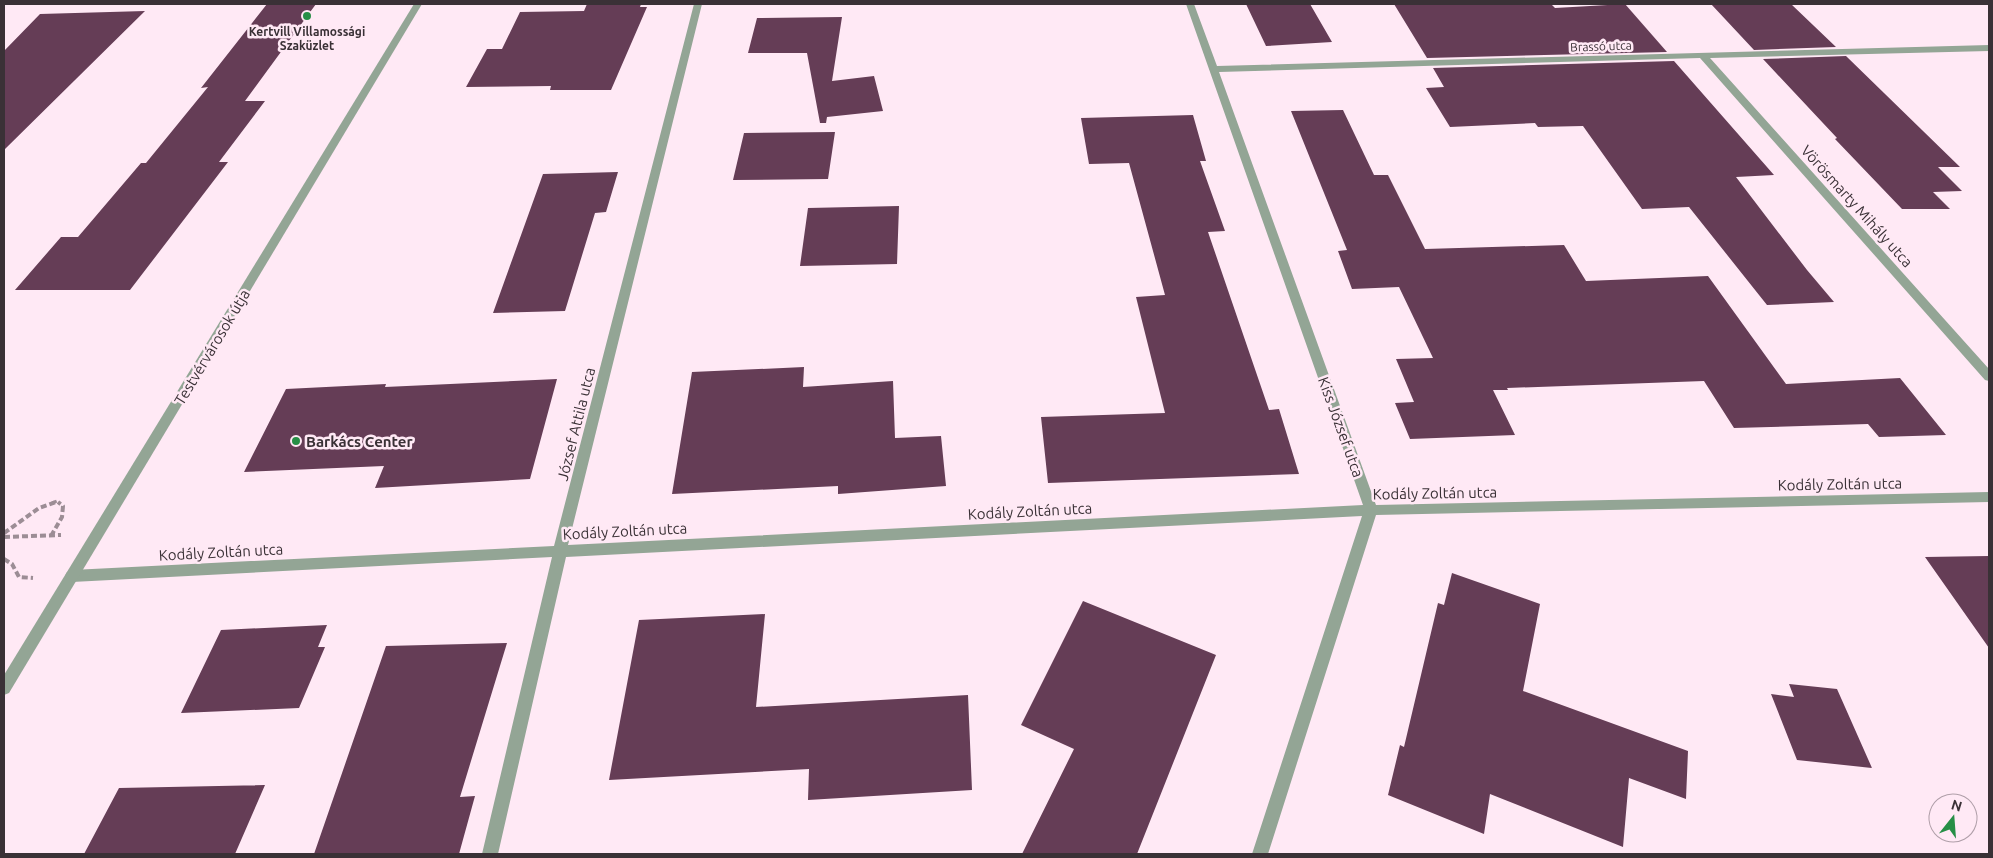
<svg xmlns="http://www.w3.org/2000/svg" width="1993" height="858" font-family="Ubuntu,sans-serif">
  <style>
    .building { fill: #653d56 }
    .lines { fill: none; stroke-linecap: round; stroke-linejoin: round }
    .path-far1 { stroke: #9c8d95; stroke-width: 3; stroke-dasharray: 5 2.5; stroke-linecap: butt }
    .path { stroke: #9c8d95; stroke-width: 4; stroke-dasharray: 6 3; stroke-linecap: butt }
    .minor { fill: #93a595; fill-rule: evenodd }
    .tertiary { fill: #93a595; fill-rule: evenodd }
    .poi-dot { fill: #268f46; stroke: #ffe9f5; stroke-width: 2 }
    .labels { text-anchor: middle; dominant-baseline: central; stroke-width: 5; stroke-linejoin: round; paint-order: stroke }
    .far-poi-label { font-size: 12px; font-weight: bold; fill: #3a3136; stroke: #ffe9f5 }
    .far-street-label { font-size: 12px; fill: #3a3136; stroke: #ffe9f5 }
    .street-label { font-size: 15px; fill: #3a3136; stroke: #ffe9f5 }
    .poi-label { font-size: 15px; font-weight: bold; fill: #3a3136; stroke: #ffe9f5; text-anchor: start }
  </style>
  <rect width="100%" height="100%" fill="#ffe9f5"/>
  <!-- building -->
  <path class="building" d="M267 4H316L245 101H265L219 162H228L130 290H15L61 237H78L141 163H146L208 87 201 88Z
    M587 4H641L640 7H647L611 90H550L551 86 466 87 487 49H502L520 12 584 11Z
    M1246 4H1310L1332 42 1266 46Z
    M1394 4H1551L1555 8 1625 4 1667 52 1427 58Z
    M1711 4H1791L1836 47 1754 50Z
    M145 11 4 150V51L40 14Z
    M842 17 832 81 874 76 883 111 827 117 826 123H820L807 53H748L757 18Z
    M1846 56 1960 167H1938L1962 191 1933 192 1950 209H1902L1835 139 1837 138 1763 59Z
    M1674 61 1774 175 1736 177 1807 270 1834 302 1767 305 1689 207 1642 209 1583 126 1538 127 1535 123 1450 127 1426 88 1444 87 1433 68Z
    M1343 110 1374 175H1388L1425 249 1564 245 1586 281 1708 276 1786 384 1900 378 1946 435 1879 437 1868 424 1734 428 1704 381 1507 388 1508 390H1493L1515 435 1410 439 1395 403 1414 402 1396 359 1433 358 1399 287 1352 289 1338 251 1347 250 1291 111Z
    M1193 115 1206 161H1200L1225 231 1208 232 1269 410 1279 409 1299 474 1048 483 1041 417 1165 413 1136 297 1165 295 1129 163 1089 164 1081 118Z
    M835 132 828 179 733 180 744 133Z
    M618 172 606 212 595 213 565 311 493 313 543 174Z
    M899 206 897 264 800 266 808 208Z
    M804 367 803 387 893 381 895 438 941 436 946 486 838 494V486L672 494 692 372Z
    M557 379 530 479 375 488 384 466 244 472 286 389 386 384 385 387Z
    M1989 556V648L1925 557Z
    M1452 573 1540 604 1523 691 1688 751 1686 799 1629 778 1623 847 1490 794 1484 834 1388 795 1400 745 1404 747 1438 603 1444 605Z
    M1083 601 1216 655 1137 854H1022L1074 749 1021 725Z
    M765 614 756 707 968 695 972 790 808 800 809 769 609 780 639 620Z
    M327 625 318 647H325L299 708 181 713 221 630Z
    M507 643 460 797 475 796 459 854H314L386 646Z
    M1789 684 1837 689 1872 768 1797 760 1771 694 1794 697Z
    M265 785 235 854H84L119 788Z"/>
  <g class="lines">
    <!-- path-far1 -->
    <path class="path-far1" d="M52 503 57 501 59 503"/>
    <!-- path -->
    <path class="path" d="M4 533 39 508 56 502
      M51 536 62 517 63 506 58 502
      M4 537 61 535
      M4 559 12 564 19 577 33 578"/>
    <!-- minor -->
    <path class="minor" d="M694 4H702L568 545 1363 505 1186 4H1194L1217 66 1989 45V51L1710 58 1989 369V381L1985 380 1700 58 1219 72 1376 505 1989 492V502L1376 515 1268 854H1252L1362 516 566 557 498 854H482L552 557 72 582 67 580 65 576 67 572 72 570 554 546Z"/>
    <!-- tertiary -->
    <path class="tertiary" d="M414 4H422L9 693 4 695V675Z"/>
  </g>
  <!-- markers -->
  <g class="poi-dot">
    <circle cx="307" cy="16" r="5"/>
    <circle cx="296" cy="441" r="5"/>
  </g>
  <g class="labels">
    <!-- far-poi labels -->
    <g class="far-poi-label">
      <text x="307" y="31">Kertvill Villamossági<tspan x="307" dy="14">Szaküzlet</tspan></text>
    </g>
    <!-- far-street labels -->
    <g class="far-street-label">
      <text transform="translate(1601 46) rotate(-2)">Brassó utca</text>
    </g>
    <!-- street labels -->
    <g class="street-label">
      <text transform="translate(1857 206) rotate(48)">Vörösmarty Mihály utca</text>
      <text transform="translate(212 347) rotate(-59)">Testvérvárosok útja</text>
      <text transform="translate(576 424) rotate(-76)">József Attila utca</text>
      <text transform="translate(1341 427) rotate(70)">Kiss József utca</text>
      <text transform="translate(1840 484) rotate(-1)">Kodály Zoltán utca</text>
      <text transform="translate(1435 493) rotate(-1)">Kodály Zoltán utca</text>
      <text transform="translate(1030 511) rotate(-3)">Kodály Zoltán utca</text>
      <text transform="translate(625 531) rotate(-3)">Kodály Zoltán utca</text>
      <text transform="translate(221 552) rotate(-3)">Kodály Zoltán utca</text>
    </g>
    <!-- poi labels -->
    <g class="poi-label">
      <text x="306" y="441">Barkács Center</text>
    </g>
  </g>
  <!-- border -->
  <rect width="1993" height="858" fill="none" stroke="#3a3136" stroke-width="10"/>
  <!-- north arrow -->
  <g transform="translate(1953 818) rotate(17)"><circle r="24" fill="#ffe9f5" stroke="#b09fa9"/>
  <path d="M0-4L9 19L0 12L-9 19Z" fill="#268f46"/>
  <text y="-8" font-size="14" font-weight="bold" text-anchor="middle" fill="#3a3136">N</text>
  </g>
</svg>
